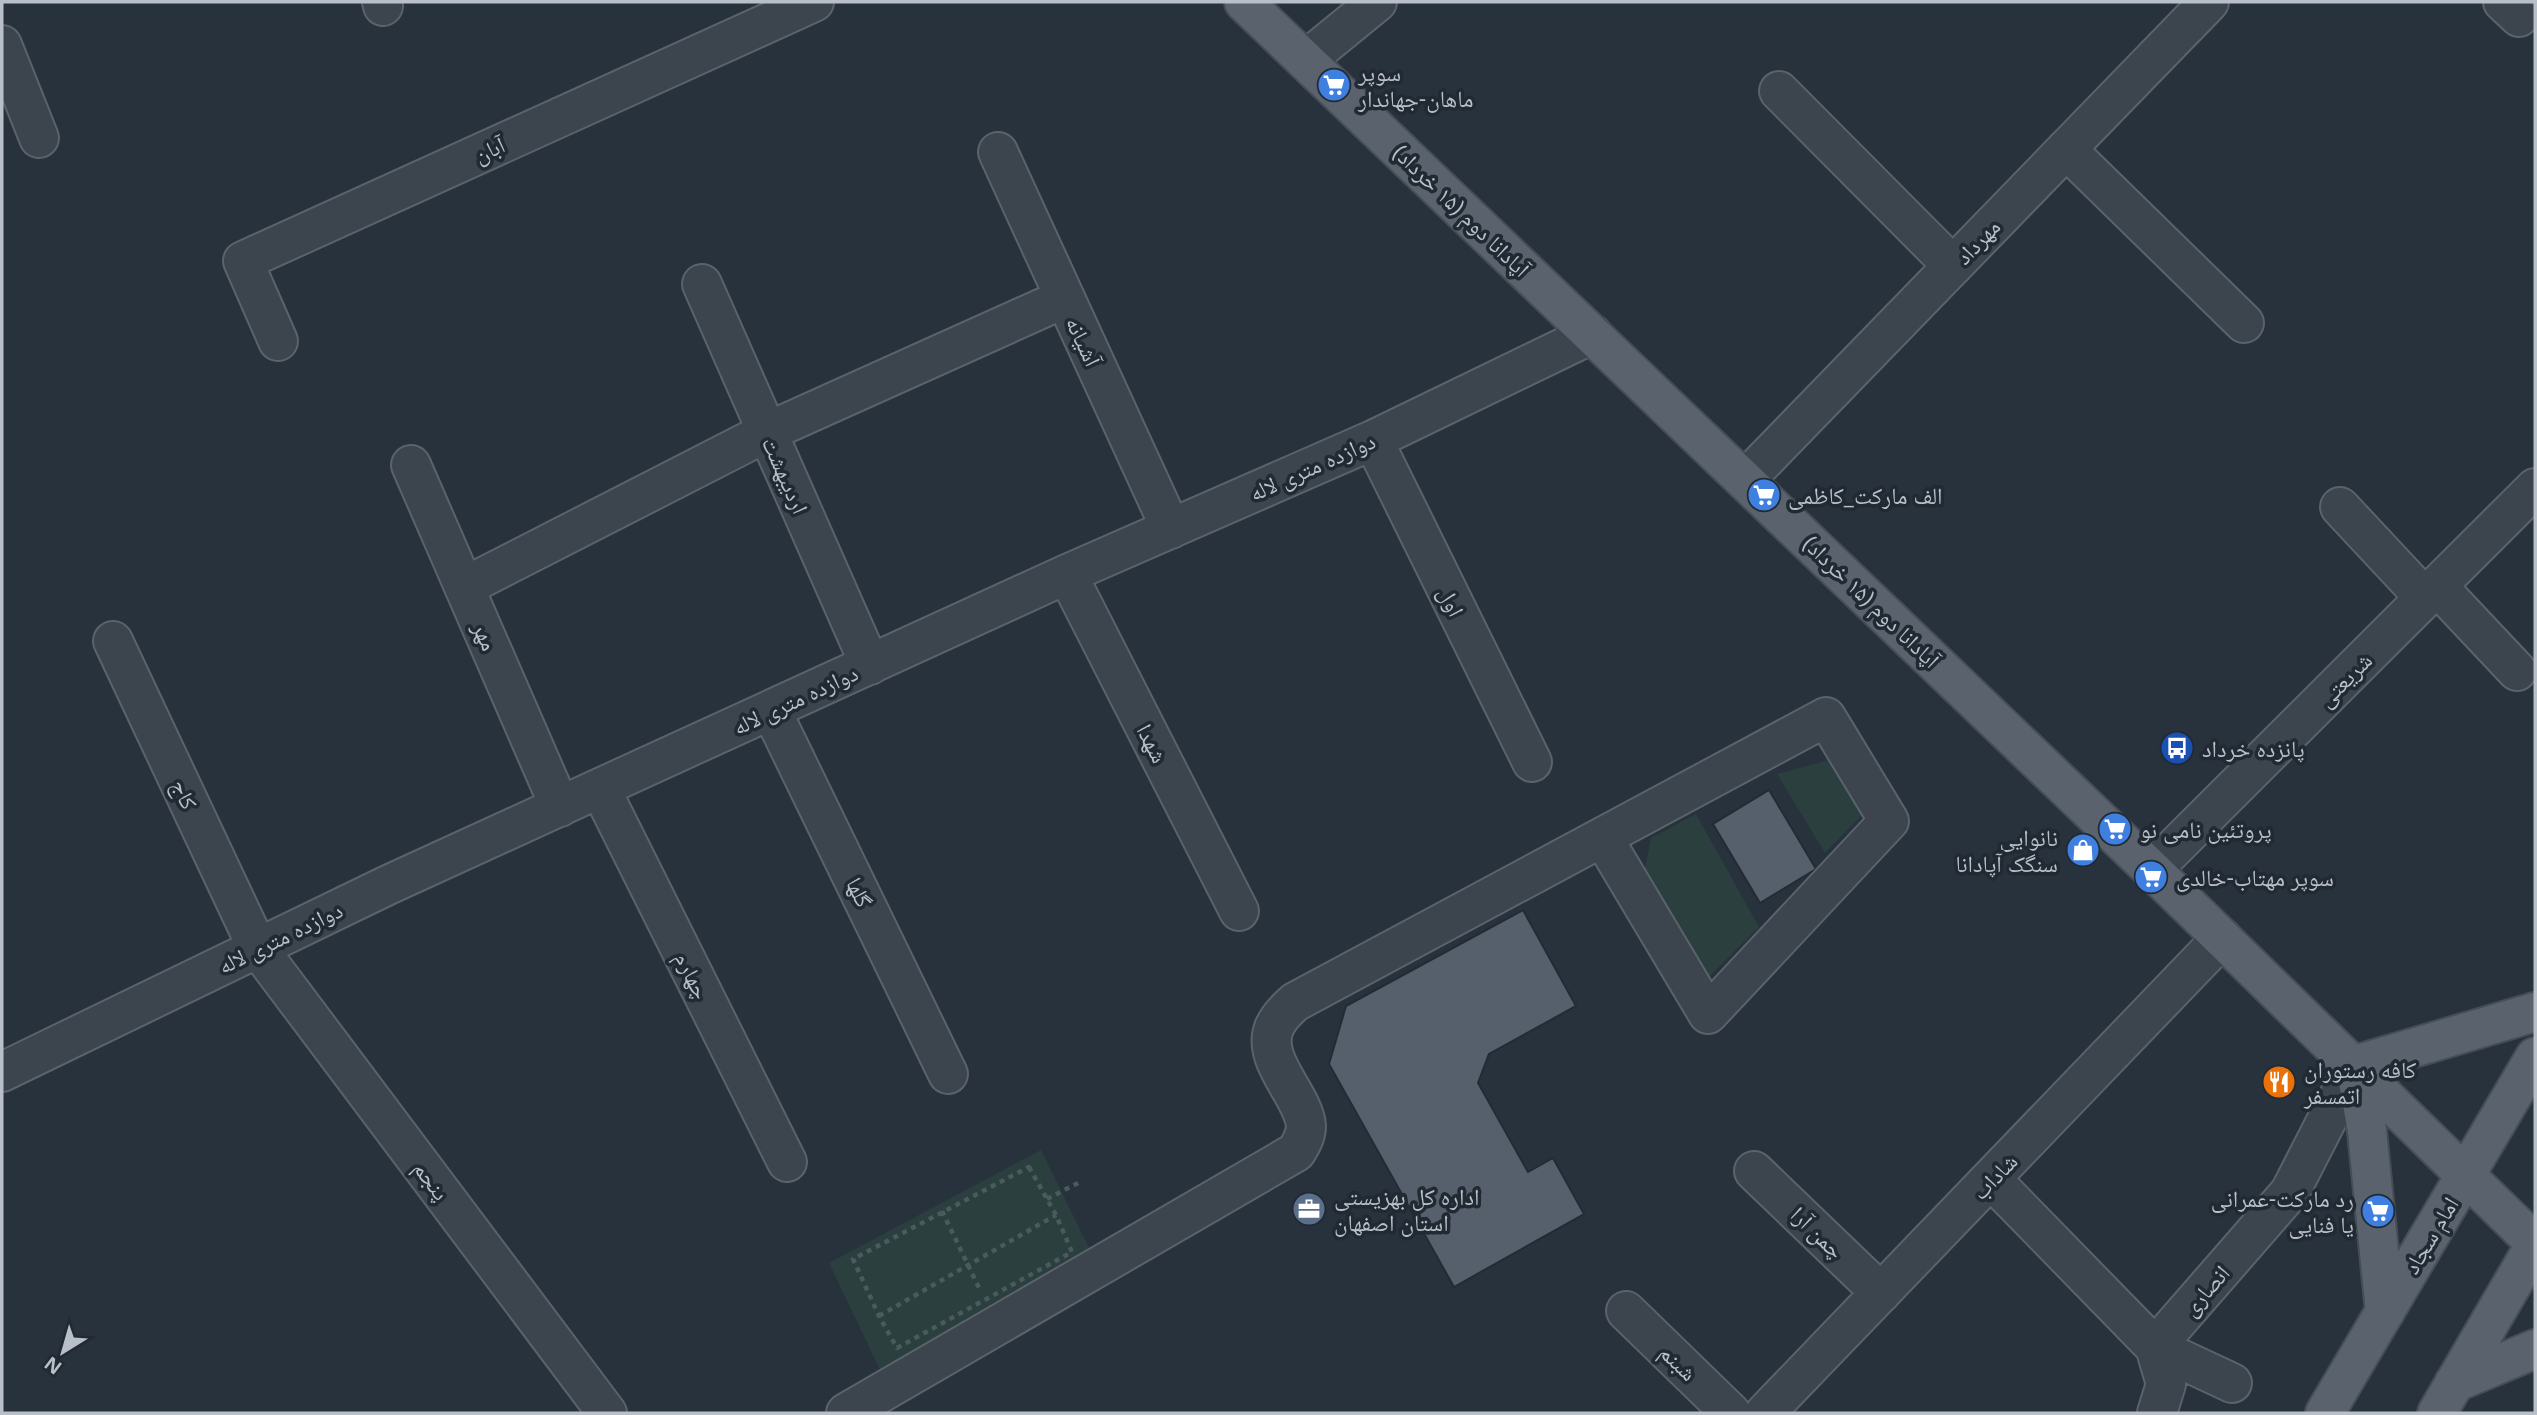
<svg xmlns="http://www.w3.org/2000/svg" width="2537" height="1415" font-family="'Open Sans','Noto Naskh Arabic',sans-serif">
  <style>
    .green { fill: #2b3f3f }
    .building { fill: #56606d; stroke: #232b35; stroke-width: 2 }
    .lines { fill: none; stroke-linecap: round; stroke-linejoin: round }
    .minor-casing { stroke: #5a626b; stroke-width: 42 }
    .major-casing { stroke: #454d57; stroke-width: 42 }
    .path { stroke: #4a5b5d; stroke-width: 4.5; stroke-dasharray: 5 5; stroke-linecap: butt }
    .minor { stroke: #3c444e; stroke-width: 38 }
    .major { stroke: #5a636d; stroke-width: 38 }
    .labels { text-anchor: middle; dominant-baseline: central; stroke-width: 7; stroke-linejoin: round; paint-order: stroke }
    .poi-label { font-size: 23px; fill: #b8bfc8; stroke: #212933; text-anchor: start }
    .street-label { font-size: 23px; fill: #b8bfc8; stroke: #212933 }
  </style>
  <rect width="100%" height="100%" fill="#28323d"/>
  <!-- green -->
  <path class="green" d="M1833 759 1863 814 1825 853 1777 774Z
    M1696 814 1759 927 1708 978 1644 874 1651 838Z
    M1041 1150 1093 1256 882 1374 829 1263Z"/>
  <!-- building -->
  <path class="building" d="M1769 790 1816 869 1760 903 1713 824Z
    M1523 910 1576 1006 1489 1054 1478 1083 1528 1172 1553 1158 1584 1214 1454 1287 1329 1064 1346 1006Z"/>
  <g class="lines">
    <defs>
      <path id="minor" d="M382 2 383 6
        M2503 2 2519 17
        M2 45 39 138
        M1306 60 1377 2
        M1779 91 1953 266
        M2066 149 2244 323
        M998 152 1171 529
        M702 284 870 665
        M278 341 243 261 814 2
        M1373 440 1532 762
        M411 465 560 807
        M1745 480 2209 2
        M2340 507 2425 598
        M1067 574 1239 911
        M2437 586 2517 671
        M464 587 767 432 1065 298
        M113 641 257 947 607 1413
        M771 710 948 1074
        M600 788 787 1162
        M2152 870 2535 488
        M2 1072 388 885 1067 574 1373 440 1592 334
        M1754 1171 1881 1293
        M1991 1179 2155 1347 2232 1383
        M1626 1311 1731 1413
        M846 1413 1296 1152C1301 1144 1306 1136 1306 1126 1304 1096 1261 1061 1274 1028 1278 1018 1287 1009 1295 1002L1826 717 1889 821 1708 1014 1603 838
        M1765 1413 2222 938
        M2157 1413 2166 1384 2155 1347 2290 1192 2355 1065"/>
      <path id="major" d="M1244 2 2152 870 2535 1243
        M2385 1312 2367 1131 2355 1065 2535 1012
        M2454 1383 2535 1349
        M2325 1413 2535 1057
        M2437 1413 2535 1245"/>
    </defs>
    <!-- minor casing -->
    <use href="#minor" class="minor-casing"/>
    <!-- major casing -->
    <use href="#major" class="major-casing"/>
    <!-- path -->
    <path class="path" d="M1029 1167 1056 1215 1072 1252 897 1348 879 1316 853 1259Z
      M1047 1199 1082 1181
      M942 1211 980 1290
      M879 1316 1056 1215"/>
    <!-- minor -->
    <use href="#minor" class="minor"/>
    <!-- major -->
    <use href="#major" class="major"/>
  </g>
  <!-- icons -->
  <defs>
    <symbol id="supermarket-disc" viewBox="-11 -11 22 22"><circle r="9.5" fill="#3f7fe0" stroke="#212933"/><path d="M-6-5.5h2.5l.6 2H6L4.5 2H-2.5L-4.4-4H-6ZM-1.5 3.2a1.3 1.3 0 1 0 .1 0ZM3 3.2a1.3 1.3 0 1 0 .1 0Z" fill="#fff"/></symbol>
    <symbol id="bus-disc" viewBox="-11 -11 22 22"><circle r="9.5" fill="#1a4fb4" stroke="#212933"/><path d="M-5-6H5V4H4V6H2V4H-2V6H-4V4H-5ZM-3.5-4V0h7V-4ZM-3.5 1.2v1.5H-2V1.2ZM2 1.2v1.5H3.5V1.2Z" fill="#fff"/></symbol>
    <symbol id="shop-disc" viewBox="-11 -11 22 22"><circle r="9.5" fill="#3f7fe0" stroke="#212933"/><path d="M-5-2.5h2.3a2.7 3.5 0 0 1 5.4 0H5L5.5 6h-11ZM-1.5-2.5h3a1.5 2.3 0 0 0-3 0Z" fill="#fff"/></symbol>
    <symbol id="restaurant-disc" viewBox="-11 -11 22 22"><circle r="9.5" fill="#e8710a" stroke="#212933"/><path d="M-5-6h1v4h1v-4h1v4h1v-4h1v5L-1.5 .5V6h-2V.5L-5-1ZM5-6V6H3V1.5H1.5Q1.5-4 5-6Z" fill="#fff"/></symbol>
    <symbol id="office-disc" viewBox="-11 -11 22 22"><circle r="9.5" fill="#5c6f8a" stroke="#212933"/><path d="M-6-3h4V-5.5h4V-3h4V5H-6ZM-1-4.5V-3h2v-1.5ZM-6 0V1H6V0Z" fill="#fff"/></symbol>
  </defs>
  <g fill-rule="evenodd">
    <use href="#supermarket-disc" x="1315" y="66" width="38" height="38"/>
    <use href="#supermarket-disc" x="1745" y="476" width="38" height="38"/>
    <use href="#bus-disc" x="2158" y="729" width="38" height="38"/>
    <use href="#supermarket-disc" x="2096" y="810" width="38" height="38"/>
    <use href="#shop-disc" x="2064" y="831" width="38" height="38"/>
    <use href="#supermarket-disc" x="2132" y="858" width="38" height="38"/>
    <use href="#restaurant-disc" x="2260" y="1063" width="38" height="38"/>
    <use href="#office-disc" x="1290" y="1190" width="38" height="38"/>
    <use href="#supermarket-disc" x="2359" y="1192" width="38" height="38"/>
  </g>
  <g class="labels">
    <!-- poi labels -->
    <g class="poi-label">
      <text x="1358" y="72">سوپر<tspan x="1358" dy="26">ماهان-جهاندار</tspan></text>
      <text x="1788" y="495">الف مارکت_کاظمی</text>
      <text x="2202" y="748">پانزده خرداد</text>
      <text x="2140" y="829">پروتئین نامی نو</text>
      <text x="2058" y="837" text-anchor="end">نانوایی<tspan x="2058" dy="26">سنگک آپادانا</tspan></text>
      <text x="2176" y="877">سوپر مهتاب-خالدی</text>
      <text x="2304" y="1069">كافه رستوران<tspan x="2304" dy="26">اتمسفر</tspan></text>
      <text x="1334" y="1196">اداره کل بهزیستی<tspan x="1334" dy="26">استان اصفهان</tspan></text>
      <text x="2354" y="1198" text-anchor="end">رد مارکت-عمرانی<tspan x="2354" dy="26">یا فنایی</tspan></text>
    </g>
    <!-- street labels -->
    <g class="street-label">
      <text transform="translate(489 149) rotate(-24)">آبان</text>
      <text transform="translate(1462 210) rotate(44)">آپادانا دوم (۱۵ خرداد)</text>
      <text transform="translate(1977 241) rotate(-46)">مهرداد</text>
      <text transform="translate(1084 341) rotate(65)">آشیانه</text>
      <text transform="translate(1312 466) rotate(-24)">دوازده متری لاله</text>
      <text transform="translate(786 475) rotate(66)">اردیبهشت</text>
      <text transform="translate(1452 601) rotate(64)">اول</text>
      <text transform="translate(1872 601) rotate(44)">آپادانا دوم (۱۵ خرداد)</text>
      <text transform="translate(486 636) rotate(66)">مهر</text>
      <text transform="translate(2344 679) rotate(-45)">شریعتی</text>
      <text transform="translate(795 699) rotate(-25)">دوازده متری لاله</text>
      <text transform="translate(1153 743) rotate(63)">شهدا</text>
      <text transform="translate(185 794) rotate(65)">کاج</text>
      <text transform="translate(860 892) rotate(64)">گلها</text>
      <text transform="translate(280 937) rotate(-26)">دوازده متری لاله</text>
      <text transform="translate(693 975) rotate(63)">چهارم</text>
      <text transform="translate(1994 1176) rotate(-46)">شاداب</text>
      <text transform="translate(432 1180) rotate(53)">پنجم</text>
      <text transform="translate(1818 1232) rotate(44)">چمن آرا</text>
      <text transform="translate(2430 1235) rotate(-59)">امام سجاد</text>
      <text transform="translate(2205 1290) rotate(-49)">انصاری</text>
      <text transform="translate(1679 1362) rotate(44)">شبنم</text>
    </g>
  </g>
  <!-- border -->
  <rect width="2537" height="1415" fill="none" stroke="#b8bfc8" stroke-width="7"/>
  <!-- north arrow -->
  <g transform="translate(63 1352) rotate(217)" stroke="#212933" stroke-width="5" paint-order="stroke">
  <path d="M0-5L12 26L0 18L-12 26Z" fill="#b8bfc8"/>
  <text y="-10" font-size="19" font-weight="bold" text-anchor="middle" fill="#b8bfc8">N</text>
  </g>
</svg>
